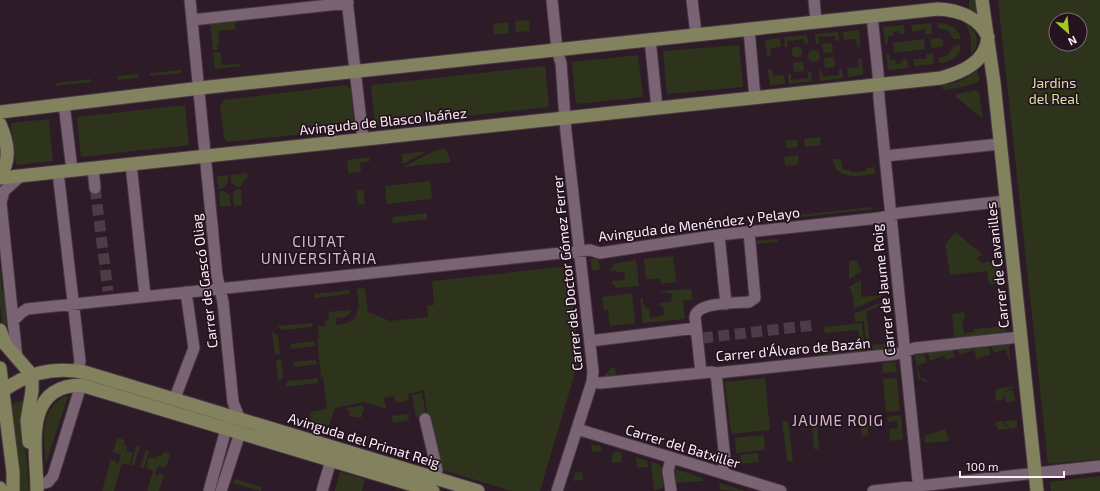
<svg xmlns="http://www.w3.org/2000/svg" width="1100" height="491" font-family="'Exo 2',sans-serif">
  <style>
    .green { fill: #2e341b; fill-rule: evenodd }
    .lines { fill: none; stroke-linecap: round; stroke-linejoin: round }
    .minor-tunnel { stroke: #4d3b47; stroke-width: 11; stroke-dasharray: 11 5.5; stroke-linecap: butt }
    .minor-casing { stroke: #483844; stroke-width: 13 }
    .major-casing { stroke: #483844; stroke-width: 15 }
    .minor { stroke: #7a6372; stroke-width: 11 }
    .major { stroke: #82835e; stroke-width: 13 }
    .labels { text-anchor: middle; dominant-baseline: central; stroke-width: 3.5; stroke-linejoin: round; paint-order: stroke }
    .park-label { font-size: 14px; fill: #d3e69e; stroke: #24121e }
    .street-label { font-size: 14px; fill: #fceff8; stroke: #24121e }
    .neighbourhood-label { font-size: 15px; letter-spacing: 1px; fill: #d3b9ca; stroke: #24121e }
  </style>
  <rect width="100%" height="100%" fill="#2e1b28"/>
  <!-- green -->
  <path class="green" d="M969 0H977L979 16 969 10Z
    M998 0H1100V459L1048 464ZM1056 20H1080V44H1056Z
    M529 20 530 31 516 32 515 21Z
    M235 21V29L218 31 219 44 217 45 218 50H213L210 24Z
    M508 22 509 33 494 35 493 24Z
    M931 23 932 34H925V29L912 32 911 25Z
    M937 23C949 23 958 27 961 39H954L947 30 938 28Z
    M966 23C978 32 981 43 971 55V38Z
    M904 25 905 34H899V31L893 32V35L888 36V43L885 44 883 27Z
    M859 30 860 47H857L856 39 844 40 843 32Z
    M838 32 839 41H836L835 36 818 37 819 43 816 44 815 34Z
    M807 35 808 44H805L804 39 787 41 788 47H785L784 37Z
    M780 38 781 47 770 48 771 56H767L765 40Z
    M940 38 943 40V46L931 48 930 39Z
    M924 39 925 49 894 53 893 43Z
    M832 43 833 52 824 53 822 44Z
    M739 45 743 87 667 94 663 51Z
    M961 45C960 57 951 62 939 63V58L948 55 954 46Z
    M791.5 52a5.5 5.5 0 1 1 11 0a5.5 5.5 0 1 1-11 0Z
    M808 56a6 6 0 1 1 12 0a6 6 0 1 1-12 0Z
    M213 52H220L222 65 240 64V66L215 69Z
    M889 53 890 60H895L896 64 902 63V60L907 59 908 68 888 70 886 54Z
    M933 53 934 64 914 66 913 59H927L926 54Z
    M638 55 643 97 576 104 572 62Z
    M834 57 835 67 825 68 824 58Z
    M858 59H862L863 75 848 77 847 68 859 67Z
    M803 61 804 71 794 72 793 63Z
    M545 66 549 107 375 126 371 85Z
    M768 69H772L773 76 784 75 785 84 770 85Z
    M839 69H842L843 78 820 81 819 71H822L823 77 839 75Z
    M182 70V73L150 76V73Z
    M977 71 980 78 978 82 963 87 943 90V85L958 82Z
    M808 72H811L812 81 789 84 788 74H791V80L808 78Z
    M138 74V78L118 80 117 76Z
    M91 79V82L56 86V83Z
    M347 85 351 89 354 124 350 129 228 142 224 138 220 106 224 100Z
    M976 90 979 93 983 119 954 95Z
    M185 105 189 145 81 157 77 117Z
    M49 119 53 161 16 165 11 123Z
    M820 137 821 145 805 147 804 139Z
    M797 139V147L787 148 785 141Z
    M446 149 451 162 403 167 434 151Z
    M428 151 403 164 402 154Z
    M798 155 799 162 796 165 785 166 784 157Z
    M370 157V161L360 163 361 172 348 173 347 160Z
    M833 159H841L843 170H850V172H859L867 170V168L875 167V174C861 176 835 181 833 159Z
    M247 173 248 178 244 180 241 186 237 187 231 182V175Z
    M228 175V182L224 188 218 189 217 176Z
    M430 181 432 199 387 204 385 186Z
    M237 189H241L242 205 234 206 233 194Z
    M356 190H363L365 204 358 205Z
    M219 191H224L230 195 231 206 220 207Z
    M872 207V209L801 217 800 215Z
    M427 213V219L393 223 392 217Z
    M955 232 982 254 977 259 982 263H985L987 261 1000 266 1002 284H989L987 271 950 275 945 245Z
    M778 239V242L754 244 753 241Z
    M673 256 676 282 661 284 660 279H646L644 259Z
    M598 258 600 269 592 271 590 259Z
    M636 260 639 286 615 288V285H612V281L624 280 625 272H616V270L611 271 610 268 614 267 613 264Z
    M858 260 857 263 862 271 849 279V261Z
    M568 266 579 359 540 491H511L440 469 429 428 424 390 408 394 409 400 396 403 394 396 383 398 387 409 364 402 335 408 326 435 312 430 310 412 327 409 323 377H321L317 339 319 338 318 326H325L324 321H329L328 312 351 310 350 313 345 317 336 318V325C346 324 358 321 357 309H359L357 289 365 288 368 312 390 321 428 317 427 306 434 305 432 281Z
    M0 267 2 290 9 292 11 318 6 326 3 327 0 303Z
    M861 280V297L884 295 854 309 852 292 849 287Z
    M691 289 693 299 683 301 685 319 643 323 640 299H643V305H645L646 308H649L650 318 664 315 663 306H659L660 303 671 302 672 294 658 291Z
    M1003 289 1004 303 998 305 996 290Z
    M349 290V294L315 298 314 294Z
    M632 293 635 323 610 326 608 310H604L602 297Z
    M889 301V304L881 305 866 312 871 351H867L864 321 855 322 854 314 880 303Z
    M998 308 1004 309 1006 321H1000Z
    M964 312 965 319 962 320 964 333 974 332V329L1006 326 1007 335 955 340 952 314Z
    M312 323V327L282 330 277 326Z
    M862 323 865 351 845 353 844 349 860 347 858 330 825 333 824 327Z
    M272 331 278 336 280 354H275Z
    M314 341 315 346 291 349V344Z
    M825 341 826 351 841 350V354L823 355 822 345Z
    M890 343H894V348L873 351 872 345Z
    M1009 344 1010 361V362L1005 349 994 353 991 346Z
    M988 347 991 354 977 359 974 350 960 355 958 350Z
    M952 350 955 357 947 359V362L944 355 930 361 928 353Z
    M924 354 927 362 917 366 921 379 925 378 927 382 918 379 915 355Z
    M281 359 283 377 278 382 276 360Z
    M316 360 317 364 294 367 293 362Z
    M895 362 897 372 883 373 882 363Z
    M615 367 616 377 607 379 603 377 611 368Z
    M318 378V383L284 387 288 381Z
    M765 378 770 430 731 434 725 382Z
    M897 378 900 411 886 412 883 379Z
    M1013 386V388L1008 389 1002 400 996 401 995 393 997 389Z
    M1009 390H1013L1015 401 1006 402 1005 394Z
    M422 393 426 415 416 417 412 395Z
    M65 396H68L46 463C43 439 40 409 65 396Z
    M25 400 23 420 29 491H20L12 404Z
    M362 405 364 409 361 418 349 416V411L344 409Z
    M408 414 409 420 393 423 392 416Z
    M901 415 903 439 890 441 889 429 898 428 897 421 888 422 887 417Z
    M877 417 878 427 868 428V435L862 436 860 419Z
    M1017 420V428L1011 429 1003 421Z
    M782 421H788L793 461H787Z
    M1002 421 1009 429 998 430 995 422Z
    M817 425 819 449H814L812 426Z
    M945 429 949 441 925 443 924 433 925 436Z
    M764 435 765 450 736 453 735 438Z
    M117 438 125 440 124 445 127 446 126 451 133 453 129 465 122 463 114 491H102L111 459 118 464 121 455 113 452Z
    M591 444 601 446V451L592 452Z
    M137 445 140 446 134 466 131 465Z
    M146 450 149 451 144 468 140 467Z
    M616 451 621 452 622 462 612 463V454Z
    M164 452 170 454 166 468 158 466 155 475 158 476 159 473 164 475 159 491H147L153 471 146 468 149 457 156 459 157 455 162 456Z
    M758 453 759 462 741 464 740 455Z
    M636 457 647 461 648 467 637 468Z
    M651 462 661 465 663 488 654 490Z
    M675 469 703 478V481L676 483Z
    M340 472 365 479 362 491H335Z
    M582 472 583 480 573 481 575 473Z
    M1100 476V491H1051L1050 482Z
    M235 479 262 487 261 491 233 483Z
    M719 483 743 490V491L720 490Z"/>
  <g class="lines">
    <!-- minor-tunnel -->
    <path class="minor-tunnel" d="M95 188 108 291
      M702 338 815 325"/>
    <defs>
      <path id="minor" d="M190 0 217 276 223 302 233 402 242 425
        M347 0 363 139
        M552 0 557 50 561 63 566 132 593 371 592 382 557 491
        M692 0 696 34
        M814 0 816 21
        M872 16 878 73 879 98 919 491
        M192 20 348 3
        M749 29 755 98
        M650 39 657 108
        M64 104 72 170
        M885 156 1000 144
        M131 164 145 296
        M93 168 95 188
        M58 172 80 361 78 371
        M719 235 726 304
        M14 320 21 313 27 309 590 250 600 253 719 235 879 218 899 213 1006 201
        M590 341 696 328
        M17 359 1 203 4 191 21 176
        M701 373 695 317C697 302 736 303 749 302L755 298 749 232
        M716 373 725 460 722 473
        M592 382 601 383 711 372 716 373 896 354 915 348 1021 337
        M176 395 194 348 186 292
        M425 419 437 470 435 477
        M577 429 781 491
        M37 485 48 482 53 476 81 385
        M209 491 228 422
        M221 491 240 433
        M322 491 331 460
        M671 491 668 471 671 458
        M873 491 1100 466"/>
      <path id="major" d="M982 0 994 83 1037 491
        M0 112 209 87 938 9C958 10 979 17 988 37 986 62 963 72 941 78L0 178
        M0 124C7 140 12 160 0 175
        M0 330 5 344 31 374 32 381V391L27 420 29 442
        M0 368 13 472V491
        M0 393C26 373 51 367 84 372L478 491
        M0 488V491
        M37 491C37 451 21 386 81 385L433 491"/>
    </defs>
    <!-- minor casing -->
    <use href="#minor" class="minor-casing"/>
    <!-- major casing -->
    <use href="#major" class="major-casing"/>
    <!-- minor -->
    <use href="#minor" class="minor"/>
    <!-- major -->
    <use href="#major" class="major"/>
  </g>
  <g class="labels">
    <!-- park labels -->
    <g class="park-label">
      <text x="1054" y="82">Jardins<tspan x="1054" dy="16">del Real</tspan></text>
    </g>
    <!-- street labels -->
    <g class="street-label">
      <text transform="translate(383 121) rotate(-6)">Avinguda de Blasco Ibáñez</text>
      <text transform="translate(699 224) rotate(-7)">Avinguda de Menéndez y Pelayo</text>
      <text transform="translate(997 265) rotate(-96)">Carrer de Cavanilles</text>
      <text transform="translate(567 273) rotate(-96)">Carrer del Doctor Gómez Ferrer</text>
      <text transform="translate(204 281) rotate(-97)">Carrer de Gascó Oliag</text>
      <text transform="translate(883 290) rotate(-96)">Carrer de Jaume Roig</text>
      <text transform="translate(793 349) rotate(-5)">Carrer d'Álvaro de Bazán</text>
      <text transform="translate(364 440) rotate(17)">Avinguda del Primat Reig</text>
      <text transform="translate(683 446) rotate(17)">Carrer del Batxiller</text>
    </g>
    <!-- neighbourhood labels -->
    <g class="neighbourhood-label">
      <text x="319" y="241">CIUTAT<tspan x="319" dy="17">UNIVERSITÀRIA</tspan></text>
      <text x="838" y="420">JAUME ROIG</text>
    </g>
  </g>
  <!-- north arrow -->
  <g transform="translate(1068 32) rotate(153)"><circle r="19" fill="#24121e" stroke="#7a6a75"/>
  <path d="M0-3L7 15L0 10L-7 15Z" fill="#a8c71d"/>
  <text y="-6" font-size="11" font-weight="bold" text-anchor="middle" fill="#fceff8">N</text>
  </g>
  <!-- scale -->
  <path d="M960 471v6h104v-6" fill="none" stroke="#fceff8" stroke-width="2"/>
  <text x="966" y="471" font-size="12" fill="#fceff8" stroke="#24121e" stroke-width="3" paint-order="stroke">100 m</text>
</svg>
